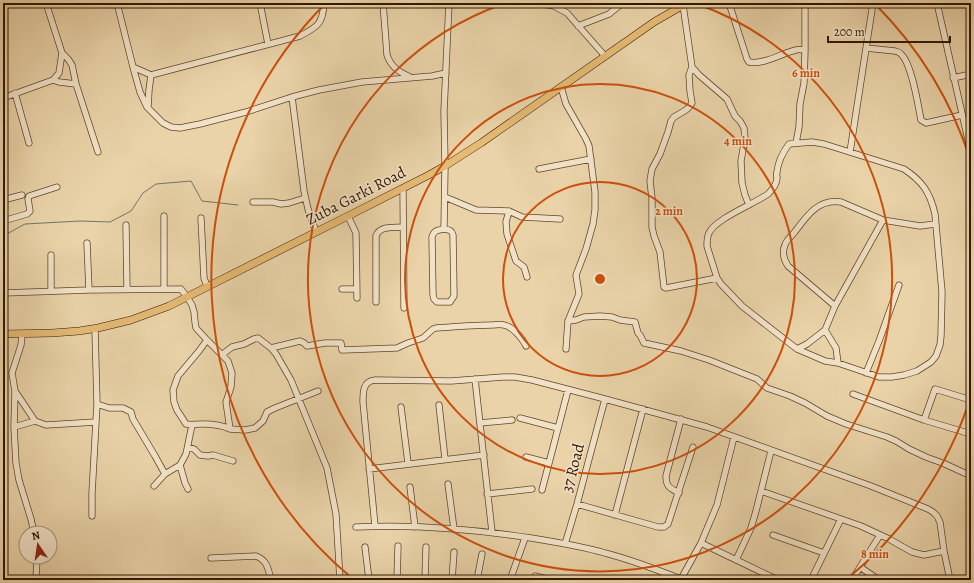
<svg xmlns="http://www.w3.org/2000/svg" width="974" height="583" font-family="Alegreya,serif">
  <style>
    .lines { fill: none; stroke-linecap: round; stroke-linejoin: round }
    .stream { stroke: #70766a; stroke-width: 1 }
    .minor-casing { stroke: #60462a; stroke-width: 7 }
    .major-casing { stroke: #321700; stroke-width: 8 }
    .minor { stroke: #f1e2c7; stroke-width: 5.5 }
    .major { stroke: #e5ba74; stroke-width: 7 }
    .ring { fill: none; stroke: #cd4f0a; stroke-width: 2 }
    .labels { text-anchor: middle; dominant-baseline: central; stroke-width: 3; stroke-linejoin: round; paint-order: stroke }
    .street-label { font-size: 16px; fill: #321700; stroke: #f1e2c7 }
    .centre { fill: #cd4f0a; stroke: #f1e2c7; stroke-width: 2 }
    .ring-label { font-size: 12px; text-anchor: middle; font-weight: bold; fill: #cd4f0a; stroke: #f1e2c7; stroke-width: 3; stroke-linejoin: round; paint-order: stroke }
  </style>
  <rect width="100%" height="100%" fill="#ead3a9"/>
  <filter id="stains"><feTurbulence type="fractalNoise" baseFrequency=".005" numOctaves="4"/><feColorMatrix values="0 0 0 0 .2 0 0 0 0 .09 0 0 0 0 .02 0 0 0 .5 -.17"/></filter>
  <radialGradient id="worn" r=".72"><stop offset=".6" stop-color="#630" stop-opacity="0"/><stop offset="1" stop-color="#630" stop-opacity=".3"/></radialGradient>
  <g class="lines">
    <!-- stream -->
    <path class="stream" d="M3 236 25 224 80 221 110 222 131 211 143 193 156 184 191 181 202 201 238 205"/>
    <defs>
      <path id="minor" d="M46 3 62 53 68 59 72 65 76 84 98 152
        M117 3 133 67 140 92 147 107 163 123 171 127 180 128 200 124 246 112 292 97 319 90 362 82 432 76 446 73
        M260 3 268 44
        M383 3 387 55C391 67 399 72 410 77
        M538 3 554 6 567 13 605 56
        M729 3 747 59 749 62C764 65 782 53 796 50 799 49 802 50 805 50
        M937 3 971 153
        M683 5 692 67 699 75 727 99 735 116 740 121 744 128 745 138 741 161 742 183 745 195 749 205
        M578 26 609 14 620 5
        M866 48 895 51C898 52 899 52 901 54 912 64 918 105 921 120L926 123 962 115
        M133 67 151 75 300 36C317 27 323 24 324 3
        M692 67 689 75 690 91 692 103 690 106 686 110 674 117 671 121 668 132 660 154 652 169 650 181 652 198V227L654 236 660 252 664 287 666 288 717 278
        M953 78 971 74
        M53 80 59 73 62 53
        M561 87 566 104 586 139 589 146 595 192V210L593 224 586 249 576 275 579 294 568 321 576 320 584 317 600 316 612 317 620 320 635 322 638 333 640 335 644 343 681 351 709 360 757 379 767 388 790 396 805 403 827 416 846 424 887 437 896 441 909 449 926 457 945 464 971 476
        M15 93 29 143
        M292 97 304 191 308 209 316 232
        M3 98 53 80 59 82 76 84
        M148 107 149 90 151 75
        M812 142 824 144 904 169C922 181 930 192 935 214L942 292 941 336 940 345 936 356 931 362 917 371 904 375 892 377H879L838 363 825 361 797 349 742 306 721 284 717 278 707 246C707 242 707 237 709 233 715 219 754 204 768 194 772 190 777 184 777 178 777 175 776 176 777 172 778 162 783 152 789 144Z
        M796 143 799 127 800 104 804 83 805 50V3
        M850 152 873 3
        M539 169 591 159
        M403 188 404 308
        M445 197 476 210 509 211 522 217 560 219
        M3 200 22 195
        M253 202H273L281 204 289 203 305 198
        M509 211 506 222 507 234 516 261 524 267 527 277
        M164 216V289
        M348 216 356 233 357 298
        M201 218 204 278 207 286
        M3 221 27 214 30 211 28 199 29 196 57 187
        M126 225 127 289
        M444 229 445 166 444 111 449 3
        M444 229C449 230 452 230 453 235L454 296 450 302H437L434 299 433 295 432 237C434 230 438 230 444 229Z
        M87 243 89 290
        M51 255V291
        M342 289H356
        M3 293 89 290 181 289 187 297 192 305 194 312 195 322 196 328 207 340 228 361 232 373 231 387 226 402 230 429C222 425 211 424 202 424 196 424 192 425 186 424L177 410 174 402 173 390 178 376 199 351 207 340
        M376 302V236C380 225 395 228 403 227
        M835 306 788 266C784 260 782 252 785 245 786 241 791 236 794 233 806 217 818 198 841 202L883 220 920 226 935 224
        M22 334 21 345 12 373 15 391 14 427 16 463 19 480 31 519 34 533
        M271 348 300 341 304 343 307 346 325 343H341L342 350 397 348 408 343 423 338 433 329 436 328C454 327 473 325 492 325 495 325 500 324 504 325 512 326 523 339 526 346
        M566 349 568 321
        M797 349 807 344 825 330
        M223 354 232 347 244 344 254 339 258 338 271 348 276 354 291 380 327 468 336 514 340 580
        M838 363 836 348 825 330 835 306 883 220
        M866 373 879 341 899 285
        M475 379 492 532
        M15 391 35 421
        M853 394 924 420 971 434
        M97 404 109 408H123L131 412 133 419 155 456 165 474 180 465 186 454 192 425
        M439 405 445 459
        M401 407 408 463
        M520 418 558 428
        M924 420 935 389 971 400
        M480 423 512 420
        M14 427 35 421 46 425 96 422
        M230 429 245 430 255 428 263 421 267 412 275 408 318 391
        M188 447 194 449 200 455 208 456 213 455 233 461
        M526 457 549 463
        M180 465 185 483 188 489
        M369 469 484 455
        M448 484 454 529
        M154 486 165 474
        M410 487 415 527
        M542 490 568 390
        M761 491 861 526 889 539 912 552 924 555 944 551
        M679 493C670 488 666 487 666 476L681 419
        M487 494 532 489
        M577 504 658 527H664L668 524 693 447
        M615 515 643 409
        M92 516V493L97 404 95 329
        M375 526 363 402C363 392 363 381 375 380L451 381 503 377H515L532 380 605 399 707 427 871 486 928 509 933 512 937 516 940 522 944 551 950 580
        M356 527C415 524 473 529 531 538 556 542 581 546 605 553 632 560 658 570 683 580
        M773 535 824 553
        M701 543 778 580
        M565 544 577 504 605 399
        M365 547 369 580
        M211 558 256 556C268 561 268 569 271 580
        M736 560 751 528 756 511 771 451
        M860 567 879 580
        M535 576 550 580
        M681 579 701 543 717 505 734 437
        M36 580 37 557
        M397 580 398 546
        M425 580 426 547
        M452 580 454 552
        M477 580 482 554
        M510 580 525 538
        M811 580 841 519
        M852 580 880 535"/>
      <path id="major" d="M3 334 52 333 79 331 98 328 131 320 169 306 348 216 427 176 445 166 481 143 654 22 687 3"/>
    </defs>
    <!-- minor casing -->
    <use href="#minor" class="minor-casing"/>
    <!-- major casing -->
    <use href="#major" class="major-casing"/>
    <!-- minor -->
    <use href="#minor" class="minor"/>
    <!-- major -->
    <use href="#major" class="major"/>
  </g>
  <!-- distance rings -->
  <g class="ring">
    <circle cx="600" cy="279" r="97"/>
    <circle cx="600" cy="279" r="195"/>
    <path d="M697 4A292 292 0 1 1 503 4"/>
    <path d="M971 396A389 389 0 0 1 847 579M353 579A389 389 0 0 1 325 4M875 4A389 389 0 0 1 971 162"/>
  </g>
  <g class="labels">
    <!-- street labels -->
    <g class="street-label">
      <text transform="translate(356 196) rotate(-27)">Zuba Garki Road</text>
      <text transform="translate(573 468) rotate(-75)">37 Road</text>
    </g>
  </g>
  <circle cx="600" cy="279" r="6" class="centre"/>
  <g class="ring-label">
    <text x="806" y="77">6 min</text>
    <text x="738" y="145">4 min</text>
    <text x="669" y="215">2 min</text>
    <text x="875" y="558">8 min</text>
  </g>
  <!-- margin -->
  <rect width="974" height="583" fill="none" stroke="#ead3a9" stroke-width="16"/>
  <rect x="4" y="4" width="966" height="575" fill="none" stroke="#321700" stroke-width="2"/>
  <rect x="8" y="8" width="958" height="567" fill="none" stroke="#321700"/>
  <!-- north arrow -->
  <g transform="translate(38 545) rotate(347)"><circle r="19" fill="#f1e2c7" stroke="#a59177"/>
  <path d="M0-3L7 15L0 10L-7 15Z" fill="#8f2418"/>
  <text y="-6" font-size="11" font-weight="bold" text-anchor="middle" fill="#321700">N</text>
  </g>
  <!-- scale -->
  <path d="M828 36v6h122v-6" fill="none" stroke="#321700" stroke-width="2"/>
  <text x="834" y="36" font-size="12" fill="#321700" stroke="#f1e2c7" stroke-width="3" paint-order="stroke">200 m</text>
  <rect width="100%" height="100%" filter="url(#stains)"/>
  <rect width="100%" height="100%" fill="url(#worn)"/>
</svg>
